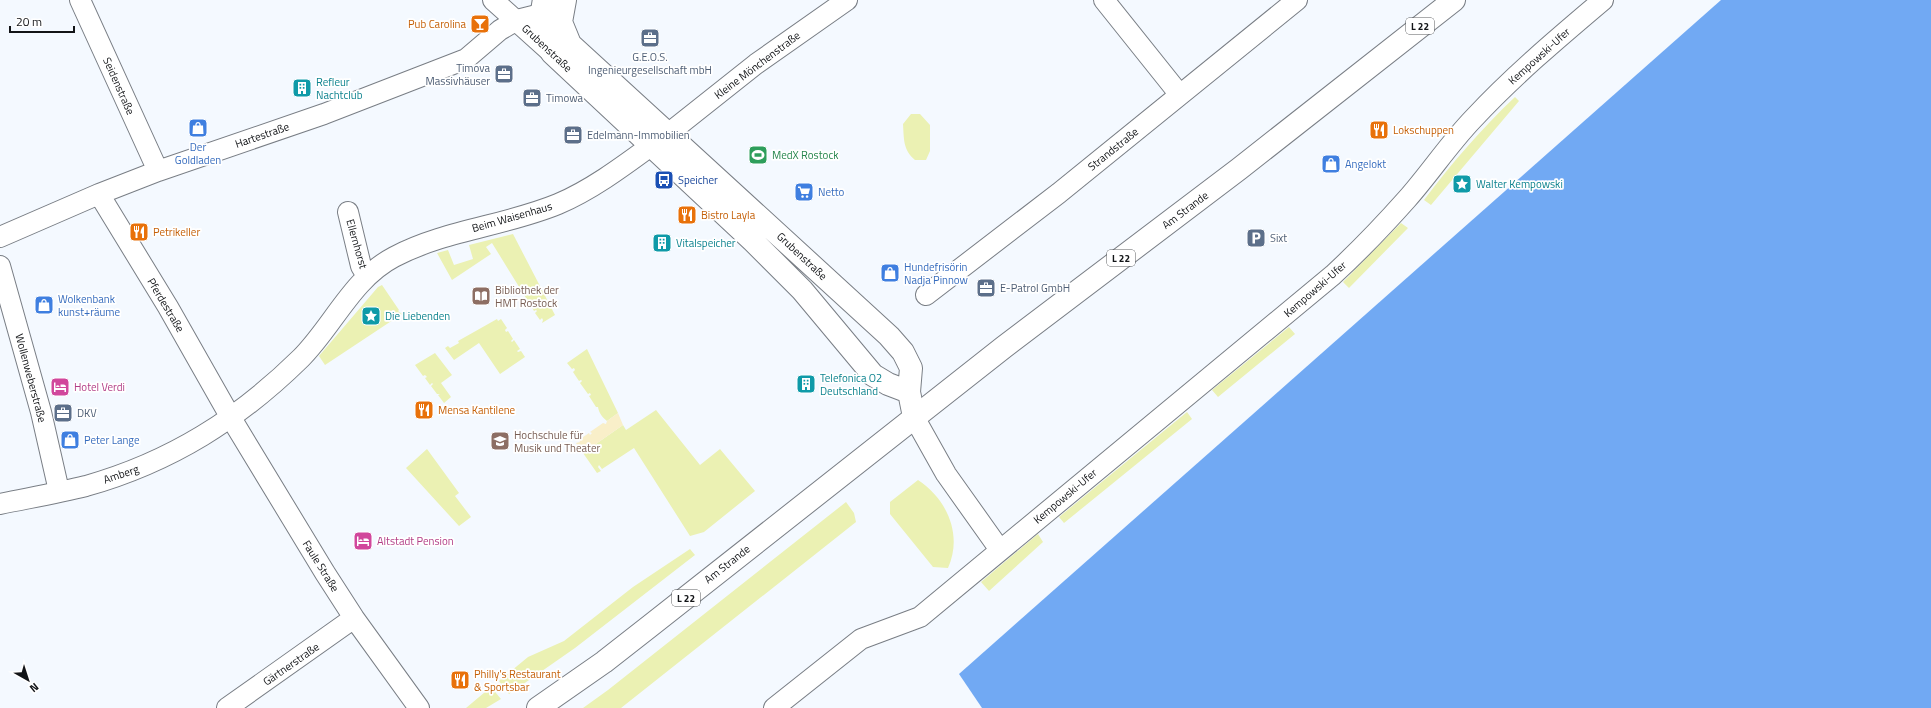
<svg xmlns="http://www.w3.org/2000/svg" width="1931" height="708" font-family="'Titillium Web',sans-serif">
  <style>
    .green { fill: #ebf1b3 }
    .sand { fill: #f9efc9 }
    .water { fill: #71a9f3 }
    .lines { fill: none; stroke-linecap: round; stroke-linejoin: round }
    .street-casing { stroke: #797e85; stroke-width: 22 }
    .secondary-casing { stroke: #797e85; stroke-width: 24 }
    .primary-casing { stroke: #797e85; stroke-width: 24 }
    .street { stroke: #fff; stroke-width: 20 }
    .secondary { stroke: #fff; stroke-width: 22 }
    .primary { stroke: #fff; stroke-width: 22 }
    .labels { text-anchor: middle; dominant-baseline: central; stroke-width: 3.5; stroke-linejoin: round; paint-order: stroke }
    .shield { fill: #fff; stroke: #595a5d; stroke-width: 1 }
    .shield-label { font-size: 10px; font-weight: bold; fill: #121417 }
    .food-label { font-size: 11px; fill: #c56008; stroke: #fff; text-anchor: start }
    .street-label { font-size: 11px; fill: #121417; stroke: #fff }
    .service-label { font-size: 11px; fill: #4e5e75; stroke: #fff; text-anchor: start }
    .culture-label { font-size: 11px; fill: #0d838f; stroke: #fff; text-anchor: start }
    .shop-label { font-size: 11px; fill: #366cbe; stroke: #fff; text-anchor: start }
    .leisure-label { font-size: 11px; fill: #27864d; stroke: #fff; text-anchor: start }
    .transit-label { font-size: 11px; fill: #164399; stroke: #fff; text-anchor: start }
    .education-label { font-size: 11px; fill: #785e54; stroke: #fff; text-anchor: start }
    .hotel-label { font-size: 11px; fill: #b23c85; stroke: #fff; text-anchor: start }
  </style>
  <rect width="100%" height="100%" fill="#f4f9ff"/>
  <!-- green -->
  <path class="green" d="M1515 97 1519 101 1431 205 1424 200C1452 163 1481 129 1515 97Z
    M911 114H920L930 125V151L926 160H915C903 150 904 139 903 124Z
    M1401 223 1408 228 1349 288 1343 282Z
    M513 234 555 315 542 323 543 320 542 318 540 320 535 313 537 311 536 310 534 311 492 243 486 247 491 254 452 280 437 253 448 250 454 265 473 259 469 245Z
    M382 285 399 310 398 311 402 314 325 365 319 356 378 287Z
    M497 319 498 321 501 319 507 328 505 330 506 332 508 331 513 339 511 341 512 342 514 340 520 349 517 351 518 352 521 351 525 357 500 374 479 343 454 360 445 348 448 346 450 348 459 343 458 341Z
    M1289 327 1295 334 1218 397 1212 390Z
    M587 349 618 413 607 421C602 417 599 413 598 407H596L589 396 591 395 590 393 588 394 580 383 582 381 581 380 579 381 573 372 575 370 574 368 572 369 567 363Z
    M435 353 452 375 441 383 451 397 444 403 438 395 440 394H437L431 386 433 384 432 383 430 385 425 378 427 377 425 375 423 376 415 365Z
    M656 410 700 465 720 449 755 491 704 532 690 536 634 448 602 469 599 465 598 467 601 471 597 473 583 453 623 425 626 430Z
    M1187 412 1192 419 1064 523 1059 517Z
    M427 449 459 493 455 496 471 517 459 526 406 468Z
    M918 480C947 499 963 535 948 568L933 567 890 514V502Z
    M846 502 854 513 856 522 621 708H583L608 690Z
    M1038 534 1043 542 989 591 981 582Z
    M690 549 695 555 575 648 509 694 499 681 528 657 564 641 633 587Z
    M491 687 501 699 486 708H466Z"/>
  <!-- sand -->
  <path class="sand" d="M618 413 623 425 583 453 576 443 580 442 579 440 589 433 590 435 592 433 590 432 603 423 606 424 607 421Z"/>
  <!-- water -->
  <path class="water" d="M1721 0H1931V708H982L959 674Z"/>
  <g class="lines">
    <defs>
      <path id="street" d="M80 0 158 171
        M493 0 552 53
        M1104 0 1180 95
        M669 133 756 64 847 0
        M99 194 168 307 231 418 325 573 354 618 419 708
        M348 212 361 266 367 276
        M0 237 99 194 158 171 324 114 466 59 500 30 517 20 541 14 556 5
        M0 266 41 412 59 491
        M926 295 1059 193 1297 0
        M914 417 946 474 1000 550
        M0 504C29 498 58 493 86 486 171 462 239 419 301 358 333 326 352 279 394 257 445 230 505 226 558 204 591 190 622 167 652 145
        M227 708 354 618
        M774 708 861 639 920 617 1333 275C1359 251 1383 226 1407 199 1430 173 1449 144 1473 119 1513 76 1558 38 1603 0"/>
      <path id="secondary" d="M544 0C539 20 542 35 552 53L753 241 802 290 873 375 888 384 909 392
        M565 0 561 22 570 44 889 336 903 352 911 368 909 392 914 417"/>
      <path id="primary" d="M538 708 604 662 650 626 1004 347 1239 169 1454 0"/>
    </defs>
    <!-- street casing -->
    <use href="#street" class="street-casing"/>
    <!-- secondary casing -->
    <use href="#secondary" class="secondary-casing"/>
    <!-- primary casing -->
    <use href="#primary" class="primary-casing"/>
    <!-- street -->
    <use href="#street" class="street"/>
    <!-- secondary -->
    <use href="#secondary" class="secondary"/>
    <!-- primary -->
    <use href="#primary" class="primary"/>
  </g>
  <!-- icons -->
  <defs>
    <symbol id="bar-square" viewBox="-11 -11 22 22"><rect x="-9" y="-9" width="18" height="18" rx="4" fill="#e8710a" stroke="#fff"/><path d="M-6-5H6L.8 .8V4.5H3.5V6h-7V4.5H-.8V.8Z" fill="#fff"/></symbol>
    <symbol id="office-square" viewBox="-11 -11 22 22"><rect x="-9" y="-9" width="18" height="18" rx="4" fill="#5c6f8a" stroke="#fff"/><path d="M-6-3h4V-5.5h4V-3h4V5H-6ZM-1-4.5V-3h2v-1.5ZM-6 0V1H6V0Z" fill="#fff"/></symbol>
    <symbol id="building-square" viewBox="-11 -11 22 22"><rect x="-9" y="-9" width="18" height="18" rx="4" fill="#0f9aa8" stroke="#fff"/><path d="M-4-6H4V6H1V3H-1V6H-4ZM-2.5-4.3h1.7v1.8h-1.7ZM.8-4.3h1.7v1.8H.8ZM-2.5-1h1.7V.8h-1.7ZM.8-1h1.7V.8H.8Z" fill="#fff"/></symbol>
    <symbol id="shop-square" viewBox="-11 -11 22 22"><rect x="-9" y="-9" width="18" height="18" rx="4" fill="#3f7fe0" stroke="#fff"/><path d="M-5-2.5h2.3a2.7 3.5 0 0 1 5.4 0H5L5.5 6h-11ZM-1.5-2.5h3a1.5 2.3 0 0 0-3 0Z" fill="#fff"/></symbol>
    <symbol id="restaurant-square" viewBox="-11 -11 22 22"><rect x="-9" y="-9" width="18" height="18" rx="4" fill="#e8710a" stroke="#fff"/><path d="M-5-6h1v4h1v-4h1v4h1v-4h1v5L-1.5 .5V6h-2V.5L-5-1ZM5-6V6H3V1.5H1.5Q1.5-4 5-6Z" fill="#fff"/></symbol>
    <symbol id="stadium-square" viewBox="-11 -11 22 22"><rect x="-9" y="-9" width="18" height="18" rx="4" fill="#2e9e5b" stroke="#fff"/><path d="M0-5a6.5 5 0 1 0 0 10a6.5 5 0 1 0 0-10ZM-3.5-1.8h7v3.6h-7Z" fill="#fff"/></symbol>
    <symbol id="bus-square" viewBox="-11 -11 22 22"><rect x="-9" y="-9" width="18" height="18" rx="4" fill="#1a4fb4" stroke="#fff"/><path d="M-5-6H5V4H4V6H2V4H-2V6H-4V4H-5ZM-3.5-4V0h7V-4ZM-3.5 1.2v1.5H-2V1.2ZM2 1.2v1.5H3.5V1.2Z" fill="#fff"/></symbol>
    <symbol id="sight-square" viewBox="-11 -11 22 22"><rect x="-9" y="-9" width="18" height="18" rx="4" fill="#0f9aa8" stroke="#fff"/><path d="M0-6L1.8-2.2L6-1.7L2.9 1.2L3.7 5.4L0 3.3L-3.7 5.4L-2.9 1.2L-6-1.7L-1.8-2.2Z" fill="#fff"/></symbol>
    <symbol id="supermarket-square" viewBox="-11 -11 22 22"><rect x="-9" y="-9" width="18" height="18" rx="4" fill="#3f7fe0" stroke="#fff"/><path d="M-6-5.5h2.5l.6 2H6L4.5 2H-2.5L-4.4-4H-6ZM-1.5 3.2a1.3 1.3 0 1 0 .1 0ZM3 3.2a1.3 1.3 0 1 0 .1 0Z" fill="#fff"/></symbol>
    <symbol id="parking-square" viewBox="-11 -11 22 22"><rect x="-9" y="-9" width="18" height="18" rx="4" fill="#5c6f8a" stroke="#fff"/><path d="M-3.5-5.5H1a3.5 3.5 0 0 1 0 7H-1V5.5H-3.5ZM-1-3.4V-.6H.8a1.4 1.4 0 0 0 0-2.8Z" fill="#fff"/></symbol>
    <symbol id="library-square" viewBox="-11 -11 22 22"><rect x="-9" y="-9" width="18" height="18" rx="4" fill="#8d6e63" stroke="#fff"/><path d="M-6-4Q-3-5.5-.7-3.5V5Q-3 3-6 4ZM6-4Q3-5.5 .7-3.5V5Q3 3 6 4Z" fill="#fff"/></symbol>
    <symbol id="hotel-square" viewBox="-11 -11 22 22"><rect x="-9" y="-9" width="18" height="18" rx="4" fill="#d1479c" stroke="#fff"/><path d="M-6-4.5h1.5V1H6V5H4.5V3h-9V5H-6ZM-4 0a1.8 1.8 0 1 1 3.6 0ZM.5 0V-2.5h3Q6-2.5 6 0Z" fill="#fff"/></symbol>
    <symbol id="university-square" viewBox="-11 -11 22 22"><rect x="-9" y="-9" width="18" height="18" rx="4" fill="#8d6e63" stroke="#fff"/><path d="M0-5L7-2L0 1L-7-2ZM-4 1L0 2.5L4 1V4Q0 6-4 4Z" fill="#fff"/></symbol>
  </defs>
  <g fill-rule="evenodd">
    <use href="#bar-square" x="469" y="13" width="22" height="22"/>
    <use href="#office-square" x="639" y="27" width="22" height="22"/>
    <use href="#office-square" x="493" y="63" width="22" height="22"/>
    <use href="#building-square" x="291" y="77" width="22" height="22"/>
    <use href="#office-square" x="521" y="87" width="22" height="22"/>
    <use href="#shop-square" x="187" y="117" width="22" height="22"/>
    <use href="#restaurant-square" x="1368" y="119" width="22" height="22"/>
    <use href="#office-square" x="562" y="124" width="22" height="22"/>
    <use href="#stadium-square" x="747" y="144" width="22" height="22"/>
    <use href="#shop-square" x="1320" y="153" width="22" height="22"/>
    <use href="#bus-square" x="653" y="169" width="22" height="22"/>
    <use href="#sight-square" x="1451" y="173" width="22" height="22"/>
    <use href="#supermarket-square" x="793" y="181" width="22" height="22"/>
    <use href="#restaurant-square" x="676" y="204" width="22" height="22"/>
    <use href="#restaurant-square" x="128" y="221" width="22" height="22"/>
    <use href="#parking-square" x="1245" y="227" width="22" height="22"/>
    <use href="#building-square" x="651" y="232" width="22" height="22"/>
    <use href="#shop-square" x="879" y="262" width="22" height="22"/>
    <use href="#office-square" x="975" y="277" width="22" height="22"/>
    <use href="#library-square" x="470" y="285" width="22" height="22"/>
    <use href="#shop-square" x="33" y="294" width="22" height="22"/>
    <use href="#sight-square" x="360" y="305" width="22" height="22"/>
    <use href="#building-square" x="795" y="373" width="22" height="22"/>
    <use href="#hotel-square" x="49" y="376" width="22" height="22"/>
    <use href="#restaurant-square" x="413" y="399" width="22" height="22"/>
    <use href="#office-square" x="52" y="402" width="22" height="22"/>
    <use href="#shop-square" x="59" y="429" width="22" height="22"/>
    <use href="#university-square" x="489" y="430" width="22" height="22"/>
    <use href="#hotel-square" x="352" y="530" width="22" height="22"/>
    <use href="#restaurant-square" x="449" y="669" width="22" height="22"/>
  </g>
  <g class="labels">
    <!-- shield labels -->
    <g class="shield">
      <rect x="1406" y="18" width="28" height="16" rx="3"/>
      <rect x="1107" y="250" width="28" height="16" rx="3"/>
      <rect x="672" y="590" width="28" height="16" rx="3"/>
    </g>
    <g class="shield-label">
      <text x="1420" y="26">L 22</text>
      <text x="1121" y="258">L 22</text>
      <text x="686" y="598">L 22</text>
    </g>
    <!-- food labels -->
    <g class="food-label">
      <text x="466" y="24" text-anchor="end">Pub Carolina</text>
      <text x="1393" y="130">Lokschuppen</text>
      <text x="701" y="215">Bistro Layla</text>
      <text x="153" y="232">Petrikeller</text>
      <text x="438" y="410">Mensa Kantilene</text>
      <text x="474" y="674">Philly's Restaurant<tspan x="474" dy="13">&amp; Sportsbar</tspan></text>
    </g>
    <!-- street labels -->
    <g class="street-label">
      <text transform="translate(547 48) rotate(43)">Grubenstraße</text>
      <text transform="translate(1539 56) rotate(-42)">Kempowski-Ufer</text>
      <text transform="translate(757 65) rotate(-37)">Kleine Mönchenstraße</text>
      <text transform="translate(119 86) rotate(66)">Seidenstraße</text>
      <text transform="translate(262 135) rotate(-19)">Hartestraße</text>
      <text transform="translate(1113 149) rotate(-39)">Strandstraße</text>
      <text transform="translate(1185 210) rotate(-37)">Am Strande</text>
      <text transform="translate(512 217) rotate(-16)">Beim Waisenhaus</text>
      <text transform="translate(357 244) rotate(74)">Ellernhorst</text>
      <text transform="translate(802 256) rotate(43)">Grubenstraße</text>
      <text transform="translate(1315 289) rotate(-41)">Kempowski-Ufer</text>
      <text transform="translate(166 305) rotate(59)">Pferdestraße</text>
      <text transform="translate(31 378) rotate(75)">Wollenweberstraße</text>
      <text transform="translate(121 474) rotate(-19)">Amberg</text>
      <text transform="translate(1065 496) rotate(-40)">Kempowski-Ufer</text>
      <text transform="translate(727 564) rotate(-38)">Am Strande</text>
      <text transform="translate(321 566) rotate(58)">Faule Straße</text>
      <text transform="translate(291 664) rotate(-35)">Gärtnerstraße</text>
    </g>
    <!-- service labels -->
    <g class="service-label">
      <text x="650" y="57" text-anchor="middle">G.E.O.S.<tspan x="650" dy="13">Ingenieurgesellschaft mbH</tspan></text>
      <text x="490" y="68" text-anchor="end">Timova<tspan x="490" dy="13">Massivhäuser</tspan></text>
      <text x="546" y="98">Timowa</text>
      <text x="587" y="135">Edelmann-Immobilien</text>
      <text x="1270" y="238">Sixt</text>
      <text x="1000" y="288">E-Patrol GmbH</text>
      <text x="77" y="413">DKV</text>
    </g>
    <!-- culture labels -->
    <g class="culture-label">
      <text x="316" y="82">Refleur<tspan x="316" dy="13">Nachtclub</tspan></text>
      <text x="1476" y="184">Walter Kempowski</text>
      <text x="676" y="243">Vitalspeicher</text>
      <text x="385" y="316">Die Liebenden</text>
      <text x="820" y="378">Telefonica O2<tspan x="820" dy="13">Deutschland</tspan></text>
    </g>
    <!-- shop labels -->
    <g class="shop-label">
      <text x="198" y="147" text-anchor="middle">Der<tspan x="198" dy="13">Goldladen</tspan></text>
      <text x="1345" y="164">Angelokt</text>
      <text x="818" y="192">Netto</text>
      <text x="904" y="267">Hundefrisörin<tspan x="904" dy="13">Nadja Pinnow</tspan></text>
      <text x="58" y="299">Wolkenbank<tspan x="58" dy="13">kunst+räume</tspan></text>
      <text x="84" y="440">Peter Lange</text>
    </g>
    <!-- leisure labels -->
    <g class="leisure-label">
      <text x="772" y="155">MedX Rostock</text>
    </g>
    <!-- transit labels -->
    <g class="transit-label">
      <text x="678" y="180">Speicher</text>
    </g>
    <!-- education labels -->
    <g class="education-label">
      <text x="495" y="290">Bibliothek der<tspan x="495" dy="13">HMT Rostock</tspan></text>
      <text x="514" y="435">Hochschule für<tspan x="514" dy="13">Musik und Theater</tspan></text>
    </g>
    <!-- hotel labels -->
    <g class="hotel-label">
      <text x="74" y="387">Hotel Verdi</text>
      <text x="377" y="541">Altstadt Pension</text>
    </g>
  </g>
  <!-- north arrow -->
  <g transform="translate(28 680) rotate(141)" stroke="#ffffff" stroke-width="3" paint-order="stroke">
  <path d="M0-3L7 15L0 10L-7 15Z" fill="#121417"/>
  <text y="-6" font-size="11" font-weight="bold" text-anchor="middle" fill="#121417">N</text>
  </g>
  <!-- scale -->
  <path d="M10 26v6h64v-6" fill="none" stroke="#121417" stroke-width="2"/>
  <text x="16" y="26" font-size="12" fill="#121417" stroke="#ffffff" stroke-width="3" paint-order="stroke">20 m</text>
</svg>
